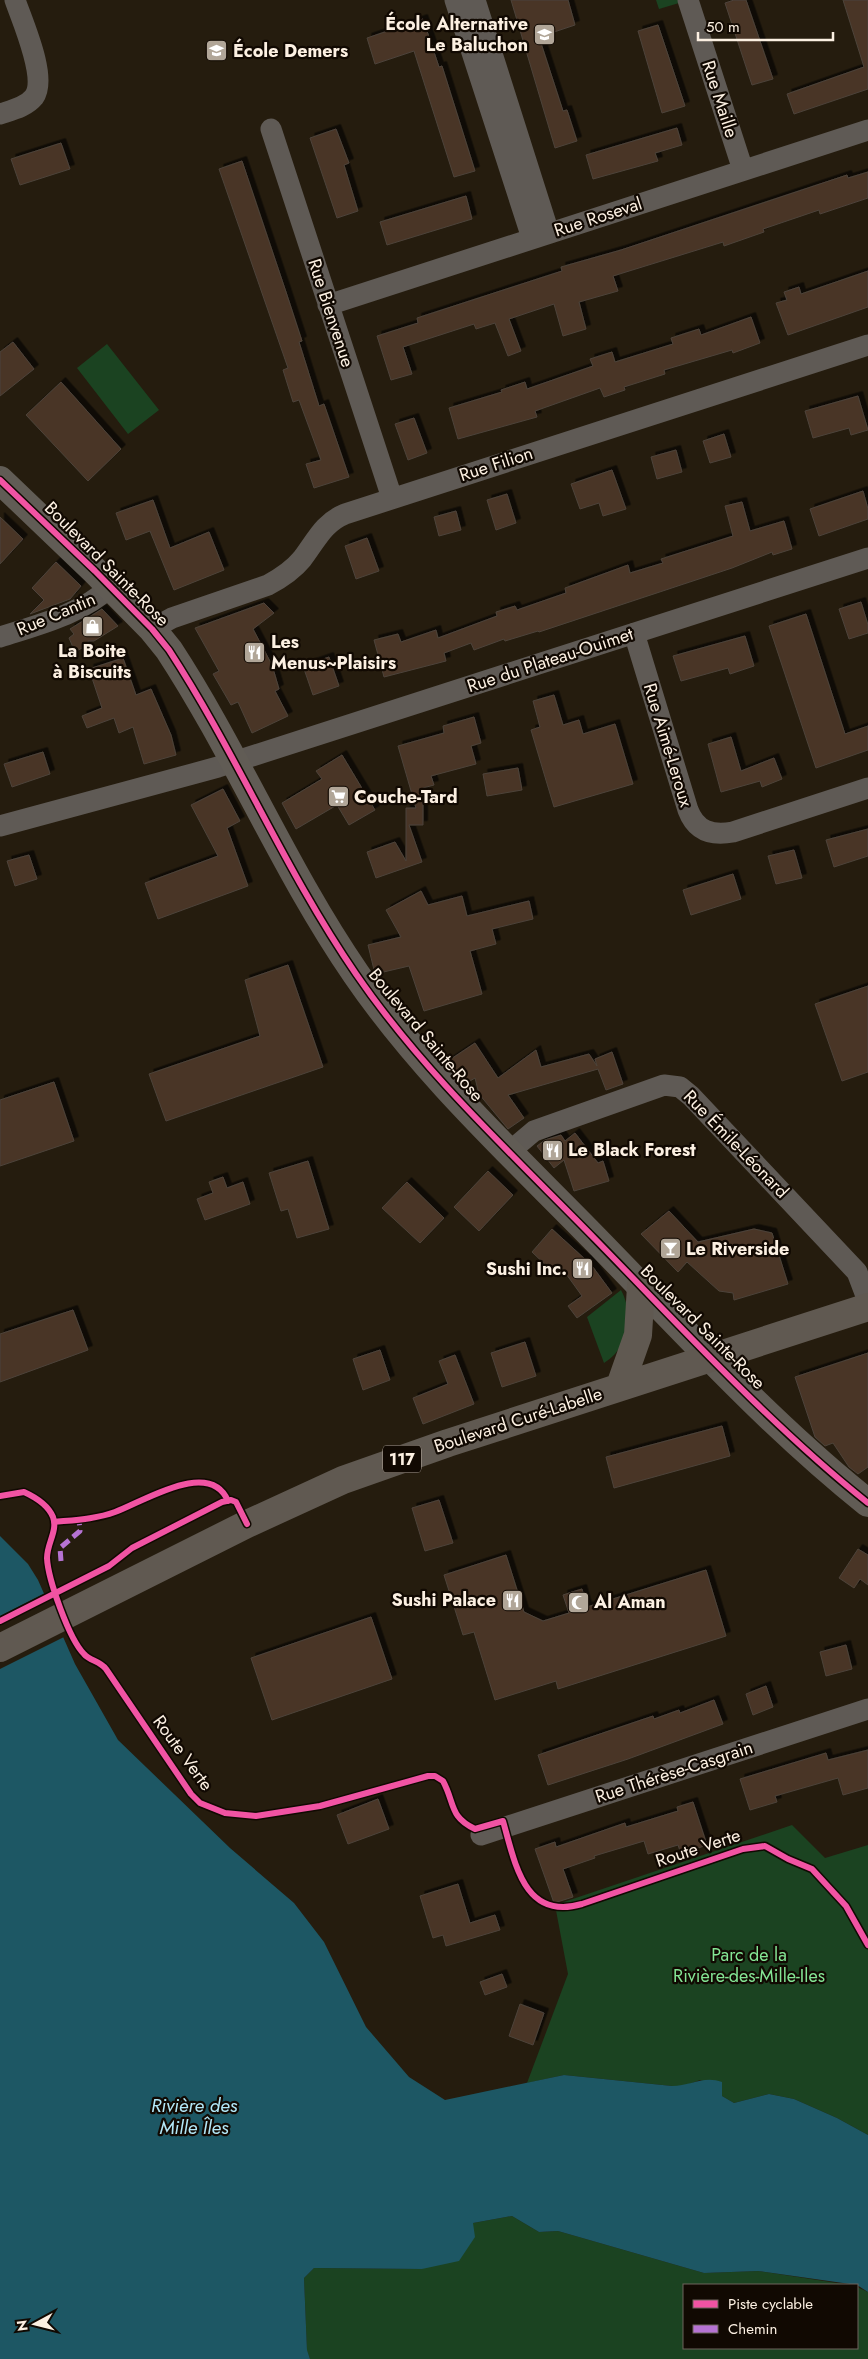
<svg xmlns="http://www.w3.org/2000/svg" width="868" height="2359" font-family="Jost,sans-serif">
  <style>
    .green { fill: #1b4321 }
    .water { fill: #1d5764 }
    .pier { fill: #251c0e }
    .building { fill: #483527; stroke: #4d433a; filter: url(#shadow) }
    .lines { fill: none; stroke-linecap: round; stroke-linejoin: round }
    .street { stroke: #5f5a55; stroke-width: 21 }
    .secondary { stroke: #615c55; stroke-width: 28 }
    .primary { stroke: #605951; stroke-width: 28 }
    .quiet { stroke: #b673d3; stroke-width: 5; stroke-dasharray: 10 5; stroke-linecap: butt }
    .cycleway-casing { stroke: #110902; stroke-width: 9 }
    .cycleway { stroke: #f153a3; stroke-width: 6 }
    .labels { text-anchor: middle; dominant-baseline: central; stroke-width: 4.5; stroke-linejoin: round; paint-order: stroke }
    .shield { fill: #110902; stroke: #b6ab9f; stroke-width: 1 }
    .shield-label { font-size: 16px; font-weight: bold; fill: #fcf0e2 }
    .poi-label { font-size: 18px; font-weight: bold; fill: #fcf0e2; stroke: #110902; text-anchor: start }
    .street-label { font-size: 18px; fill: #fcf0e2; stroke: #110902 }
    .park-label { font-size: 18px; fill: #84e594; stroke: #110902 }
    .water-label { font-size: 19px; font-style: italic; fill: #b3e8f8; stroke: #110902 }
  </style>
  <defs>
    <filter id="shadow"><feDropShadow dx="4.5" dy="-4.5" stdDeviation="0" flood-color="#0009"/></filter>
  </defs>
  <rect width="100%" height="100%" fill="#251c0e"/>
  <!-- green -->
  <path class="green" d="M656 0H689L659 9Z
    M107 344 159 410 128 434 77 368Z
    M621 1290C634 1314 629 1348 604 1363L587 1317Z
    M792 1825 825 1858 868 1845V2135L837 2118 794 2099 769 2094 734 2103 722 2096V2087L700 2080 684 2086H672L564 2075 527 2083 568 1974 555 1905Z
    M512 2216 539 2232 558 2231 704 2273 758 2271 850 2285H684V2348H857V2287L868 2292V2359H310L307 2351 304 2278 314 2268 422 2269 473 2223Z"/>
  <!-- water -->
  <path class="water" d="M0 1536 28 1564 38 1580 75 1664 118 1740 230 1848 294 1903 324 1942 366 2027 409 2077 445 2100 564 2075 672 2086C690 2086 704 2075 722 2082V2096L734 2103 769 2094 794 2099 837 2118 868 2135V2292L857 2285 758 2271 704 2273 558 2231 539 2232 512 2216 473 2223 475 2237 459 2261 422 2269 314 2268 304 2278 307 2350 310 2359H0Z"/>
  <!-- pier -->
  <path class="pier" d="M45 1593 66 1636 0 1669V1616Z"/>
  <!-- building -->
  <path class="building" d="M511 0H568L575 25 539 37 563 111 567 110 577 141 555 148Z
    M734 0H746L773 79 752 85 725 3Z
    M843 0H868V89L794 114 787 94 864 67Z
    M423 19 439 67 442 66 475 171 454 177 414 51 375 64 367 38Z
    M658 25 685 106 662 113 638 31Z
    M677 128 682 145 655 153 658 161 593 179 586 155Z
    M336 129 349 163 344 165 358 211 337 218 310 138Z
    M61 143 70 169 20 185 11 159Z
    M242 161 286 292 302 341 299 342 319 406 324 404 349 477 314 488 306 464 321 460 299 400 293 402 283 370 288 368 219 169Z
    M868 172V198L820 214 819 210 763 229 764 232 724 246 723 242 613 276 618 291 579 302 586 329 563 336 554 304 509 319 521 351 508 356 495 323 476 329 474 324 403 347 412 374 391 380 377 336 418 323 417 318 562 271 561 267 621 250 847 175 848 178Z
    M466 196 472 219 387 245 380 222Z
    M868 271V307L788 335 776 303 787 300 784 292 799 287 801 294Z
    M751 317 760 343 733 353 732 350 664 370 665 374 624 387 625 390 604 397 600 388 535 411 537 417 458 439 449 408 502 392 501 390 525 382 527 389 593 366 590 359 612 352 615 362 673 344 671 338 699 329 701 335Z
    M13 342 34 369 0 396V352Z
    M61 382 121 449 88 481 26 415Z
    M858 396 868 430 851 435 849 428 813 438 805 411Z
    M414 418 427 453 408 460 395 424Z
    M724 434 731 457 710 463 703 441Z
    M676 450 682 472 657 479 651 457Z
    M612 470 626 509 603 516 599 503 580 509 571 484Z
    M863 491 868 509V519L819 536 810 509Z
    M507 494 516 523 496 530 487 500Z
    M153 500 170 548 209 532 224 570 174 590 150 531 126 540 116 513Z
    M742 502 750 531 784 521 792 549 773 555 772 552 732 568 539 632 538 631 505 641 504 639 474 650 471 643 444 653 446 661 384 677 374 640 398 634 401 642 436 630 438 638 497 616 496 612 515 606 517 610 566 593 565 588 628 565 630 573 663 563 661 559 733 536 725 506Z
    M456 511 461 530 439 536 434 517Z
    M0 517 23 539 0 564Z
    M367 538 379 571 356 579 345 546Z
    M56 562 81 586 70 599 30 614 44 600 32 588Z
    M861 602 868 625V633L849 639 839 609Z
    M264 603 274 613 253 629 272 665 279 689 275 691 288 716 252 733 238 702 231 705 213 674 219 671 195 628Z
    M102 609 118 626 94 641H88L89 644 75 652 69 638 74 634 70 629Z
    M806 614 845 734 868 726V750L816 768 769 626Z
    M745 636 754 666 730 674 728 668 681 681 673 656Z
    M329 657 339 686 313 695 303 666Z
    M123 658 136 695 151 689 171 735 176 755 144 764 133 727 119 733 114 718 87 728 82 716 102 708 89 669Z
    M554 695 563 725 579 720 583 734 615 724 633 784 554 807 531 730 540 727 533 701Z
    M474 717 481 743 471 746 476 764 431 776 434 785 423 788V825H409L422 862 376 878 367 852 395 842 406 861V808H416L398 746 444 733 443 726Z
    M731 737 741 771 774 758 782 779 762 787 760 781 721 792 708 744Z
    M43 752 50 774 12 787 4 764Z
    M342 755 375 810 349 825 337 805 296 829 282 803 322 779 316 771Z
    M518 768 522 790 487 796 483 774Z
    M223 789 240 821 227 828 248 886 158 919 145 883 218 856 191 805Z
    M868 829V856L834 867 826 840Z
    M794 850 802 878 776 884 768 856Z
    M29 855 37 879 15 886 7 861Z
    M733 874 741 899 691 915 683 890Z
    M421 891 428 905 462 896 467 916 529 901 533 919 492 929 496 944 470 951 482 994 424 1011 409 966 375 974 368 945 401 937 386 910Z
    M288 965 323 1067 166 1121 149 1074 260 1036 245 980Z
    M868 986V1072L842 1081 815 1004Z
    M475 1043 498 1078 536 1050 541 1067 589 1054 597 1066 595 1059 612 1052 623 1084 606 1090 598 1069 508 1095 524 1118 508 1129 479 1094 475 1078 465 1084 448 1061Z
    M54 1082 74 1141 0 1166V1100Z
    M575 1133 598 1163 603 1161 609 1181 574 1191 564 1160 554 1168 537 1146 545 1140 561 1135 565 1141Z
    M308 1161 329 1229 297 1238 288 1209 281 1211 269 1173Z
    M488 1171 513 1195 479 1231 454 1207Z
    M223 1177 227 1188 243 1182 250 1204 205 1220 197 1199 213 1193 209 1182Z
    M407 1182 444 1218 420 1243 382 1208Z
    M669 1211 698 1242 754 1229 772 1233 788 1284 734 1300 733 1293 719 1291 687 1262 678 1272 641 1234Z
    M552 1229 586 1260 587 1259 612 1293 577 1318 568 1306 582 1296 559 1264 552 1271 532 1252Z
    M73 1310 88 1350 0 1382V1334Z
    M525 1342 536 1376 502 1387 491 1353Z
    M380 1350 390 1380 363 1390 353 1359Z
    M868 1353V1467L858 1474 849 1467 833 1443 825 1446 815 1437 795 1377Z
    M455 1355 474 1404 423 1424 413 1398 448 1384 439 1361Z
    M722 1426 730 1456 614 1488 606 1457Z
    M439 1500 453 1543 425 1551 412 1508Z
    M858 1549 868 1555V1585L860 1579 854 1588 839 1578Z
    M506 1555 524 1612 543 1621 569 1613 563 1595 572 1592 582 1589 587 1607 706 1570 726 1636 558 1689 556 1681 495 1700 474 1632 463 1635 444 1575Z
    M371 1617 392 1679 272 1720 251 1658Z
    M846 1645 852 1669 826 1676 820 1652Z
    M766 1686 773 1707 753 1715 746 1694Z
    M714 1700 723 1724 628 1759 548 1785 538 1755 653 1716 654 1719 679 1710 680 1713Z
    M868 1750V1788L843 1795 838 1778 775 1796 777 1802 750 1810 740 1779 826 1753 828 1760Z
    M378 1799 389 1829 348 1844 337 1815Z
    M693 1802 707 1845 681 1854 678 1845 648 1854 644 1841 594 1856 595 1858 563 1869 573 1897 554 1903 535 1849 555 1842 556 1847 625 1823 626 1827 678 1811 677 1807Z
    M458 1884 470 1923 495 1915 500 1930 446 1946 443 1935 433 1938 420 1896Z
    M502 1974 507 1987 485 1995 480 1982Z
    M520 2004 544 2013 533 2045 509 2036Z"/>
  <g class="lines">
    <!-- street -->
    <path class="street" d="M455 0 532 238
      M475 0 549 233
      M688 0 743 170
      M0 114C12 110 26 107 34 97 48 78 22 21 15 0
      M271 129 392 498
      M328 305 868 130
      M152 629 172 618 268 585C281 578 293 570 302 559 316 541 323 523 345 514L868 345
      M634 633 688 810C696 831 712 836 733 832L868 788
      M0 637C37 625 82 614 110 587
      M0 826 218 767 868 558
      M509 1152 534 1131 664 1085 680 1087 691 1096 857 1272 868 1301
      M481 1835 868 1709"/>
    <!-- secondary -->
    <path class="secondary" d="M0 480 95 571 152 629 169 650C237 754 285 871 356 974 423 1072 512 1154 595 1239 683 1329 769 1424 868 1503"/>
    <!-- primary -->
    <path class="primary" d="M620 1386 638 1335 641 1286
      M0 1648 247 1524 343 1480 448 1443 868 1307"/>
    <!-- quiet -->
    <path class="quiet" d="M61 1561 60 1548 80 1531 79 1520"/>
    <defs>
      <path id="cycleway" d="M0 480 95 571 152 629 169 650C237 754 285 871 356 974 423 1072 512 1154 595 1239 683 1329 769 1424 868 1503
        M0 1496 24 1492C35 1497 48 1505 53 1517 58 1531 47 1543 47 1558 48 1579 69 1639 84 1654 90 1661 100 1661 106 1669L191 1794 200 1803 225 1813 256 1816 320 1806 428 1776H435L443 1781C455 1803 449 1817 475 1829L503 1821C515 1863 524 1921 582 1904L743 1849 765 1846 788 1859 812 1869 846 1906 868 1945
        M54 1522C74 1520 96 1519 115 1512 143 1502 210 1458 228 1501
        M0 1621 109 1566 132 1548 222 1502 231 1500 236 1502 247 1524"/>
    </defs>
    <!-- cycleway casing -->
    <use href="#cycleway" class="cycleway-casing"/>
    <!-- cycleway -->
    <use href="#cycleway" class="cycleway"/>
  </g>
  <!-- icons -->
  <defs>
    <symbol id="school-square" viewBox="-11 -11 22 22"><rect x="-9" y="-9" width="18" height="18" rx="4" fill="#b1a698" stroke="#110902"/><path d="M0-5L7-2L0 1L-7-2ZM-4 1L0 2.5L4 1V4Q0 6-4 4Z" fill="#fff"/></symbol>
    <symbol id="shop-square" viewBox="-11 -11 22 22"><rect x="-9" y="-9" width="18" height="18" rx="4" fill="#b1a698" stroke="#110902"/><path d="M-5-2.5h2.3a2.7 3.5 0 0 1 5.4 0H5L5.5 6h-11ZM-1.5-2.5h3a1.5 2.3 0 0 0-3 0Z" fill="#fff"/></symbol>
    <symbol id="restaurant-square" viewBox="-11 -11 22 22"><rect x="-9" y="-9" width="18" height="18" rx="4" fill="#b1a698" stroke="#110902"/><path d="M-5-6h1v4h1v-4h1v4h1v-4h1v5L-1.5 .5V6h-2V.5L-5-1ZM5-6V6H3V1.5H1.5Q1.5-4 5-6Z" fill="#fff"/></symbol>
    <symbol id="supermarket-square" viewBox="-11 -11 22 22"><rect x="-9" y="-9" width="18" height="18" rx="4" fill="#b1a698" stroke="#110902"/><path d="M-6-5.5h2.5l.6 2H6L4.5 2H-2.5L-4.4-4H-6ZM-1.5 3.2a1.3 1.3 0 1 0 .1 0ZM3 3.2a1.3 1.3 0 1 0 .1 0Z" fill="#fff"/></symbol>
    <symbol id="bar-square" viewBox="-11 -11 22 22"><rect x="-9" y="-9" width="18" height="18" rx="4" fill="#b1a698" stroke="#110902"/><path d="M-6-5H6L.8 .8V4.5H3.5V6h-7V4.5H-.8V.8Z" fill="#fff"/></symbol>
    <symbol id="mosque-square" viewBox="-11 -11 22 22"><rect x="-9" y="-9" width="18" height="18" rx="4" fill="#b1a698" stroke="#110902"/><path d="M3.5-4.9A6 6 0 1 0 3.5 4.9A5 5 0 1 1 3.5-4.9Z" fill="#fff"/></symbol>
  </defs>
  <g fill-rule="evenodd">
    <use href="#school-square" x="532" y="22" width="25" height="25"/>
    <use href="#school-square" x="204" y="38" width="25" height="25"/>
    <use href="#shop-square" x="80" y="614" width="25" height="25"/>
    <use href="#restaurant-square" x="242" y="640" width="25" height="25"/>
    <use href="#supermarket-square" x="326" y="784" width="25" height="25"/>
    <use href="#restaurant-square" x="540" y="1138" width="25" height="25"/>
    <use href="#bar-square" x="658" y="1236" width="25" height="25"/>
    <use href="#restaurant-square" x="570" y="1256" width="25" height="25"/>
    <use href="#restaurant-square" x="500" y="1588" width="25" height="25"/>
    <use href="#mosque-square" x="566" y="1590" width="25" height="25"/>
  </g>
  <g class="labels">
    <!-- shield labels -->
    <rect class="shield" x="383" y="1445.5" width="38" height="27" rx="4"/>
    <g class="shield-label">
      <text x="402" y="1459">117</text>
    </g>
    <!-- poi labels -->
    <g class="poi-label">
      <text x="528" y="24" text-anchor="end">École Alternative<tspan x="528" dy="21">Le Baluchon</tspan></text>
      <text x="233" y="51">École Demers</text>
      <text x="271" y="642">Les<tspan x="271" dy="21">Menus~Plaisirs</tspan></text>
      <text x="92" y="651" text-anchor="middle">La Boite<tspan x="92" dy="21">à Biscuits</tspan></text>
      <text x="354" y="797">Couche-Tard</text>
      <text x="568" y="1150">Le Black Forest</text>
      <text x="686" y="1249">Le Riverside</text>
      <text x="567" y="1269" text-anchor="end">Sushi Inc.</text>
      <text x="496" y="1600" text-anchor="end">Sushi Palace</text>
      <text x="594" y="1602">Al Aman</text>
    </g>
    <!-- street labels -->
    <g class="street-label">
      <text transform="translate(720 99) rotate(72)">Rue Maille</text>
      <text transform="translate(598 217) rotate(-18)">Rue Roseval</text>
      <text transform="translate(331 313) rotate(72)">Rue Bienvenue</text>
      <text transform="translate(496 464) rotate(-18)">Rue Filion</text>
      <text transform="translate(107 564) rotate(45)">Boulevard Sainte-Rose</text>
      <text transform="translate(56 614) rotate(-23)">Rue Cantin</text>
      <text transform="translate(550 660) rotate(-18)">Rue du Plateau-Ouimet</text>
      <text transform="translate(668 745) rotate(73)">Rue Aimé-Leroux</text>
      <text transform="translate(426 1035) rotate(50)">Boulevard Sainte-Rose</text>
      <text transform="translate(736 1144) rotate(46)">Rue Émile-Léonard</text>
      <text transform="translate(703 1327) rotate(45)">Boulevard Sainte-Rose</text>
      <text transform="translate(518 1420) rotate(-18)">Boulevard Curé-Labelle</text>
      <text transform="translate(183 1753) rotate(54)">Route Verte</text>
      <text transform="translate(674 1772) rotate(-18)">Rue Thérèse-Casgrain</text>
      <text transform="translate(698 1848) rotate(-18)">Route Verte</text>
    </g>
    <!-- park labels -->
    <g class="park-label">
      <text x="749" y="1955">Parc de la<tspan x="749" dy="21">Rivière-des-Mille-Iles</tspan></text>
    </g>
    <!-- water labels -->
    <g class="water-label">
      <text x="194" y="2105">Rivière des<tspan x="194" dy="22">Mille Îles</tspan></text>
    </g>
  </g>
  <!-- legend -->
  <rect x="683" y="2284" width="175" height="65" fill="#110902" stroke="#6f655c"/>
  <rect x="693" y="2300" width="25" height="8" fill="#f153a3" stroke="#6f655c"/>
  <text x="728" y="2309" font-size="15" fill="#fcf0e2">Piste cyclable</text>
  <rect x="693" y="2325" width="25" height="8" fill="#b673d3" stroke="#6f655c"/>
  <text x="728" y="2334" font-size="15" fill="#fcf0e2">Chemin</text>
  <!-- north arrow -->
  <g transform="translate(35 2324) rotate(263)" stroke="#110902" stroke-width="4" paint-order="stroke">
  <path d="M0-4L9 19L0 12L-9 19Z" fill="#fcf0e2"/>
  <text y="-8" font-size="14" font-weight="bold" text-anchor="middle" fill="#fcf0e2">N</text>
  </g>
  <!-- scale -->
  <path d="M698 32v8h135v-8" fill="none" stroke="#fcf0e2" stroke-width="2.5"/>
  <text x="706" y="32" font-size="15" fill="#fcf0e2" stroke="#110902" stroke-width="4" paint-order="stroke">50 m</text>
</svg>
